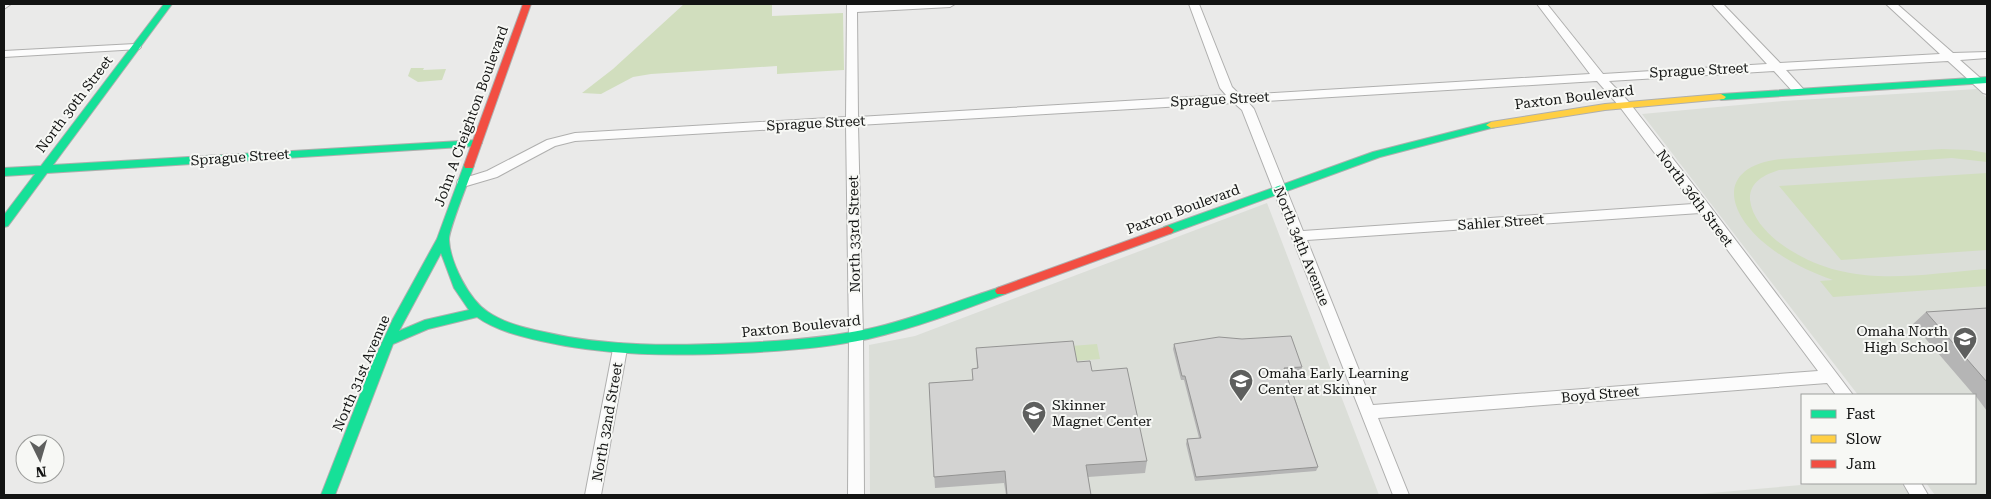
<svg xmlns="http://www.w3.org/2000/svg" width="1991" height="499" font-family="'Roboto Serif',serif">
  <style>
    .built { fill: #dbded8 }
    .green { fill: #d1debe }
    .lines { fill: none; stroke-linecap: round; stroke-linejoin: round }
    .street-casing { stroke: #afafae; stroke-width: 2 }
    .fast-casing { stroke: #afafae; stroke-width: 2 }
    .slow-casing { stroke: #afafae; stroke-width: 2 }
    .jam-casing { stroke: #afafae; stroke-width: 2 }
    .street { fill: #fcfcfc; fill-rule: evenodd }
    .fast { fill: #16e098; fill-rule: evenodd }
    .slow { fill: #ffcf43; fill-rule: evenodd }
    .jam { fill: #f24e42; fill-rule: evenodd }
    .wall { fill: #b5b5b5 }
    .building { fill: #d3d3d2; stroke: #949493 }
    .labels { text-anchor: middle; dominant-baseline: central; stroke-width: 4; stroke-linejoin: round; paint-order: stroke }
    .street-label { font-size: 14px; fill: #131413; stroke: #f7f8f5 }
    .poi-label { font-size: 14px; fill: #131413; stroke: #f7f8f5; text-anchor: start }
  </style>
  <rect width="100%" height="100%" fill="#eaeae9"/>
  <!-- built -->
  <path class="built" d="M1977 89 1987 98V495H1935L1926 483H1975V395H1858L1642 114 1783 101Z
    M1267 203 1379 495H870L869 345 915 336Z
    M1824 483H1901L1910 495H1688Z"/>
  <!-- green -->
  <path class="green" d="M684 4H772V16L843 13 844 70 777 74V66L651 74 633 77 601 94 582 93 613 69Z
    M411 68H424L423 70 446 69 442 80 418 82 408 76Z
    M1942 149 1970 150 1987 153V162L1952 158 1779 170C1764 175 1749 182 1750 200 1752 217 1765 231 1777 241 1843 291 1911 275 1987 269V286L1833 297 1820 281 1833 280C1810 272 1787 261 1768 246 1726 213 1715 167 1781 159Z
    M1987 173V250L1841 260 1779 186Z
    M1097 344 1100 359 1074 361 1071 346Z"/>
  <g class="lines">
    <defs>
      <path id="street" d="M4 4H11L4 9Z
        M847 4H857V5L955 4 950 7 857 12 858 117 1226 95 1220 88 1189 4H1199L1232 87 1240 95 1590 74 1537 4H1547L1603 74 1767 64 1712 4H1723L1780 63 1940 54 1886 4H1897L1953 53 1987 52V58L1960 60 1987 84V94L1983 93 1948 61 1786 70 1805 91 1799 95 1795 94 1774 71 1609 81 1628 101 1709 205 1853 395H1836L1827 383 1378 418 1409 495H1393L1242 110 1234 103 858 125 863 337 864 495H848L849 337 846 125 575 141 555 146 497 177 463 187 458 186 457 183 458 180 487 171 547 140 575 133 846 117ZM1597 81 1620 107 1693 204 1303 231 1254 109 1248 102ZM1700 213 1818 371 1373 405 1307 240Z
        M135 44 139 45 141 47 139 49 4 57V51Z
        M620 343 625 345 627 349 601 495H585L613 349 615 345Z
        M1903 483H1921L1928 495H1910Z"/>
      <path id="fast" d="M164 4H172L53 165 477 140 482 143 477 146 47 173 8 226 4 227V215L35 174 4 176V168L41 166Z
        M1987 77V83L1721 100 1716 97 1721 94Z
        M1491 122 1496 125 1495 127 1380 157 1172 233 1168 234 1162 230 1164 227 1373 152Z
        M469 161 474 165C470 178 448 231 449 240 450 262 469 300 488 312 504 323 525 328 544 332 608 347 674 346 740 343 783 341 826 338 868 329 914 319 956 301 1001 287L1005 288 1007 291 1005 294C960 311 915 328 868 339 826 348 783 351 740 353 673 356 606 356 541 341 519 336 495 330 477 317L428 329 393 344 335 495H321L372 364 393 319 437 239 464 165ZM441 253 454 288 469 310 425 320 399 331Z"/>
      <path id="slow" d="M1721 94 1726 97 1724 99 1605 110 1491 128 1486 125 1491 122 1605 104Z"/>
      <path id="jam" d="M523 4H531L474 165 473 168H465L464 165Z
        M1168 226 1174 230 1172 233 1005 294H997L995 291 997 288Z"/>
    </defs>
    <!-- street casing -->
    <use href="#street" class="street-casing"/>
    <!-- fast casing -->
    <use href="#fast" class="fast-casing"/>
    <!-- slow casing -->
    <use href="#slow" class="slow-casing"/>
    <!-- jam casing -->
    <use href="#jam" class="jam-casing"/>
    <!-- street -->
    <use href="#street" class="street"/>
    <!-- fast -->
    <use href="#fast" class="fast"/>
    <!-- slow -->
    <use href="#slow" class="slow"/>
    <!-- jam -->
    <use href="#jam" class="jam"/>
  </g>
  <!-- wall -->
  <path class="wall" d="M1987 308V411L1975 395H1974L1913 324 1926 312Z
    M1174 344 1302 367 1301 371 1286 372 1318 467 1316 471 1195 481 1186 444 1187 439 1199 438 1184 380H1181L1173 349Z
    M976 348 1077 362 1092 371 1147 461 1145 473 1088 477 1091 495H1006L1004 483 935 488 929 383 973 380 972 369 977 368Z"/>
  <!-- building -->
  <path class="building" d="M1987 308V382L1926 312Z
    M1291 336 1302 367 1284 368 1318 467 1196 477 1187 439 1201 438 1185 376H1182L1174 344 1219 337 1242 339Z
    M1073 341 1077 362 1090 361 1092 371 1127 368 1147 461 1086 465 1091 495H1007L1005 471 934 477 929 383 973 380 972 369 978 368 976 348Z"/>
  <!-- icons -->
  <defs>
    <symbol id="school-pin" viewBox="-11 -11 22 30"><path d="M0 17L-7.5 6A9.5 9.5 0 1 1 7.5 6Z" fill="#5e5f5e" stroke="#f7f8f5"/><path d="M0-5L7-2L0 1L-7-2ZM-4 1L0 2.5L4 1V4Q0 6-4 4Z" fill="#fff"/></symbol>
  </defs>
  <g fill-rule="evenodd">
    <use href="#school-pin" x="1951" y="325" width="28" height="38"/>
    <use href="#school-pin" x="1227" y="367" width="28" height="38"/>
    <use href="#school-pin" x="1020" y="399" width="28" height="38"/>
  </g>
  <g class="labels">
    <!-- street labels -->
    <g class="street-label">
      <text transform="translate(1699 70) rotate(-3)">Sprague Street</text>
      <text transform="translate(1574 97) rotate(-7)">Paxton Boulevard</text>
      <text transform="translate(1220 99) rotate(-3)">Sprague Street</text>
      <text transform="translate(74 104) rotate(-53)">North 30th Street</text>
      <text transform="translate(471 116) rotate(-70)">John A Creighton Boulevard</text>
      <text transform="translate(816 123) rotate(-3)">Sprague Street</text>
      <text transform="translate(240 157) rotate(-4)">Sprague Street</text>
      <text transform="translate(1695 198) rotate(53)">North 36th Street</text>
      <text transform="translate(1183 209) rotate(-20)">Paxton Boulevard</text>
      <text transform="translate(1501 222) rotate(-4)">Sahler Street</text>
      <text transform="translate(854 234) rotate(-91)">North 33rd Street</text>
      <text transform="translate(1302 246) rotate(68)">North 34th Avenue</text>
      <text transform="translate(801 326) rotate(-6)">Paxton Boulevard</text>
      <text transform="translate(361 373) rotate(-67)">North 31st Avenue</text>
      <text transform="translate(1600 394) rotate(-5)">Boyd Street</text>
      <text transform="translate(607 422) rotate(-80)">North 32nd Street</text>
    </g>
    <!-- poi labels -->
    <g class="poi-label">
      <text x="1948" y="331" text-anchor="end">Omaha North<tspan x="1948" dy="16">High School</tspan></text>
      <text x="1258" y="373">Omaha Early Learning<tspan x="1258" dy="16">Center at Skinner</tspan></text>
      <text x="1052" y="405">Skinner<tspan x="1052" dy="16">Magnet Center</tspan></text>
    </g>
  </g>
  <!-- border -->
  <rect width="1991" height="499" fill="none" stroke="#131413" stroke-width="10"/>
  <!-- legend -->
  <rect x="1801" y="394" width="175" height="90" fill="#f7f8f5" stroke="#9c9d9b"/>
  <rect x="1811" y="410" width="25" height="8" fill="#16e098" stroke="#9c9d9b"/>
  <text x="1846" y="419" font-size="15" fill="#131413">Fast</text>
  <rect x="1811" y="435" width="25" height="8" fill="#ffcf43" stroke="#9c9d9b"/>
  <text x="1846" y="444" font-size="15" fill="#131413">Slow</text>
  <rect x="1811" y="460" width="25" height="8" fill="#f24e42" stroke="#9c9d9b"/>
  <text x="1846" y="469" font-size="15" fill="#131413">Jam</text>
  <!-- north arrow -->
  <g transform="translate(40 459) rotate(175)"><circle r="24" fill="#f7f8f5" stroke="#9c9d9b"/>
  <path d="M0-4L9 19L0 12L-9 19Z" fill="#5e5f5e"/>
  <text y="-8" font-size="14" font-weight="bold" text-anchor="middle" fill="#131413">N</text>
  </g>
</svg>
